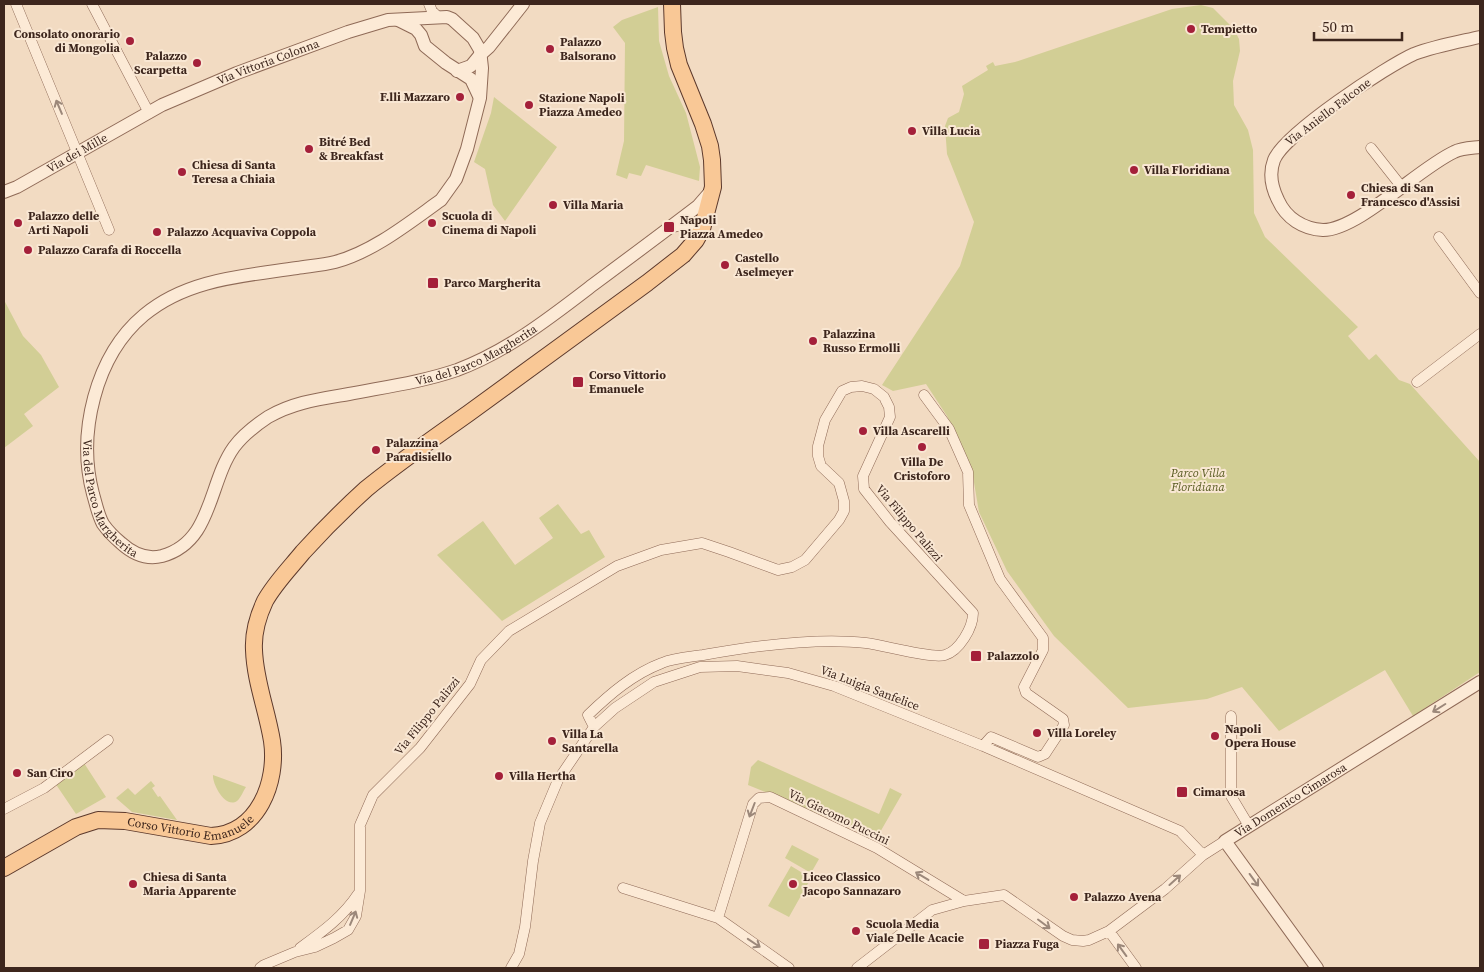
<svg xmlns="http://www.w3.org/2000/svg" width="1484" height="972" font-family="'Source Serif 4',serif">
  <style>
    .green { fill: #d2ce95 }
    .lines { fill: none; stroke-linecap: round; stroke-linejoin: round }
    .minor-casing { stroke: #8f6a57; stroke-width: 11 }
    .tertiary-casing { stroke: #8f6a57; stroke-width: 14 }
    .primary-casing { stroke: #5c392c; stroke-width: 18 }
    .minor { stroke: #fcead6; stroke-width: 10 }
    .tertiary { stroke: #fcead6; stroke-width: 12 }
    .primary { stroke: #f9c896; stroke-width: 16 }
    .oneway { stroke: #9c887a }
    .poi-dot { fill: #a4203a; stroke: #f9e7d3; stroke-width: 2 }
    .labels { text-anchor: middle; dominant-baseline: central; stroke-width: 4; stroke-linejoin: round; paint-order: stroke }
    .poi-label { font-size: 12px; font-weight: bold; fill: #3d261d; stroke: #f9e7d3; text-anchor: start }
    .street-label { font-size: 12px; fill: #3d261d; stroke: #f9e7d3 }
    .park-label { font-size: 12px; font-style: italic; fill: #585b21; stroke: #f9e7d3 }
  </style>
  <rect width="100%" height="100%" fill="#f2dbc2"/>
  <!-- green -->
  <path class="green" d="M1201 5 1213 8 1234 29 1239 39 1240 51 1233 81 1234 105 1248 130 1253 150 1254 213 1265 237 1358 327 1348 336 1369 360 1376 354 1399 380 1410 384 1480 462V672L1413 716 1385 670 1279 731 1242 687 1207 699 1128 708 1054 636 1007 571 979 512 972 471 947 416 926 384 893 391 882 385 960 266 974 222 947 154 945 126 948 118 959 112 964 94 962 86 988 70 986 66 993 62 995 66 1015 62 1172 9Z
    M658 7 659 41 669 76 686 113 700 167 699 181 646 165 641 176 629 173 627 179 616 175 624 141 625 43 613 27 622 20Z
    M494 97 557 147 505 221 493 205 485 169 474 162 491 113Z
    M4 300 23 336 41 355 59 387 24 414 33 426 4 448Z
    M558 504 581 534 589 530 605 557 502 621 437 555 483 521 515 565 553 538 539 518Z
    M758 760 879 814 890 788 902 794 879 834 876 837 748 785 751 767Z
    M84 763 106 797 76 814 55 783Z
    M213 775 246 787C243 791 241 798 237 801 225 809 212 783 213 775Z
    M151 781 155 786 152 788 158 797 160 796 177 820 132 812 116 798 128 788 135 795Z
    M792 845 819 859 811 873 785 858Z
    M791 866 811 878 789 917 768 906Z"/>
  <g class="lines">
    <defs>
      <path id="minor" d="M16 4 109 230
        M92 4 149 113
        M429 4 432 11 439 18
        M1371 148 1401 186
        M1439 237 1480 293
        M1417 382 1480 334
        M924 395 949 429 968 472 969 505 1000 579 1043 638V650L1024 687 1026 693 1063 719 1064 725 1045 754 1038 757 991 737 983 746
        M1231 716V796L1249 826
        M4 809 44 788 108 740
        M623 888 718 918 789 968
        M718 918 753 804 759 798 770 797 877 848 964 901
        M1109 931 1136 968
        M300 948C322 932 343 917 358 894
        M260 968 264 965 295 952 315 947 334 938 348 930 356 916 360 891V825L373 795 420 748 470 684 481 660 509 631 617 566 661 550 702 543 729 552 778 570 792 567 805 560 839 520 844 511V501L839 483 821 466 818 456V446L825 420 842 391 851 387 862 386 874 389 884 397 889 407 890 417 863 476 864 489 890 522 973 613C973 628 959 651 945 655 932 659 883 645 866 643 815 637 753 646 703 655 690 657 674 658 662 663 633 674 610 694 588 715L594 727
        M511 968 519 954 525 927 533 861 540 823 558 780 594 727 615 708 654 682 700 667 737 666 788 673 834 686 983 746 1180 831 1203 855
        M857 968 932 910 964 901 1004 895 1063 936 1072 940 1083 941 1089 940 1109 931 1165 889 1203 855 1225 841"/>
      <g id="tertiary">
        <path d="M398 20 416 29 421 35 425 46 446 63 471 79 479 96"/>
        <path d="M1480 37C1458 42 1435 46 1414 54 1387 66 1284 134 1274 160 1269 173 1272 188 1278 200 1286 218 1303 229 1323 230 1358 230 1419 168 1454 152 1462 148 1472 148 1480 147"/>
        <path d="M457 71 471 66 480 55 489 47 523 4"/>
        <path id="s1" d="M4 191V192L17 187 162 105 237 73 348 32 388 20 447 17 452 19 473 38 480 50 482 68 480 98 467 149 456 179 441 200C410 222 373 252 335 262 323 265 310 266 297 268 243 276 187 279 144 315 95 356 77 434 93 494 96 504 98 515 103 524 108 531 115 538 121 543 133 554 146 560 162 556 213 542 208 483 234 447 243 435 256 425 268 417 294 402 320 399 349 394 385 387 422 382 457 370 508 351 551 317 594 284 629 258 664 232 698 206L711 191"/>
        <path d="M672 226 682 224 693 226 695 234 692 243"/>
        <path id="s2" d="M1317 968 1225 841 1480 682"/>
      </g>
      <g id="primary">
        <path id="s3" d="M4 868 76 827 98 820 125 821 211 836C258 834 278 782 272 741 267 710 255 681 254 650 253 633 258 616 265 601 275 583 290 568 303 552 323 530 344 509 366 489 399 462 434 438 469 413 528 370 588 326 647 283L683 255 696 240 702 229 713 187 712 160 710 146 703 124 679 65 675 48 673 32 672 4"/>
      </g>
    </defs>
    <!-- minor casing -->
    <use href="#minor" class="minor-casing"/>
    <!-- tertiary casing -->
    <use href="#tertiary" class="tertiary-casing"/>
    <!-- primary casing -->
    <use href="#primary" class="primary-casing"/>
    <!-- minor -->
    <use href="#minor" class="minor"/>
    <!-- tertiary -->
    <use href="#tertiary" class="tertiary"/>
    <!-- primary -->
    <use href="#primary" class="primary"/>
  </g>
  <!-- one-way arrows -->
  <defs><path id="oneway-shaft" d="M-6 0H5M1.5-3L5.5 0L1.5 3" fill="none" stroke-width="1.6" stroke-linecap="round" stroke-linejoin="round" transform="scale(1.25)"/></defs>
  <g class="oneway">
    <use href="#oneway-shaft" transform="translate(59 107) rotate(-113)"/>
    <use href="#oneway-shaft" transform="translate(1439 708) rotate(148)"/>
    <use href="#oneway-shaft" transform="translate(752 810) rotate(111)"/>
    <use href="#oneway-shaft" transform="translate(922 876) rotate(-149)"/>
    <use href="#oneway-shaft" transform="translate(1175 880) rotate(-42)"/>
    <use href="#oneway-shaft" transform="translate(1254 880) rotate(54)"/>
    <use href="#oneway-shaft" transform="translate(353 918) rotate(-67)"/>
    <use href="#oneway-shaft" transform="translate(1044 924) rotate(37)"/>
    <use href="#oneway-shaft" transform="translate(754 943) rotate(34)"/>
    <use href="#oneway-shaft" transform="translate(1122 950) rotate(-126)"/>
  </g>
  <!-- markers -->
  <g class="poi-dot">
    <circle cx="1191" cy="29" r="5"/>
    <circle cx="130" cy="41" r="5"/>
    <circle cx="550" cy="49" r="5"/>
    <circle cx="197" cy="63" r="5"/>
    <circle cx="460" cy="97" r="5"/>
    <circle cx="529" cy="105" r="5"/>
    <circle cx="912" cy="131" r="5"/>
    <circle cx="309" cy="149" r="5"/>
    <circle cx="1134" cy="170" r="5"/>
    <circle cx="182" cy="172" r="5"/>
    <circle cx="1351" cy="195" r="5"/>
    <circle cx="553" cy="205" r="5"/>
    <circle cx="18" cy="223" r="5"/>
    <circle cx="432" cy="223" r="5"/>
    <rect x="663" y="221" width="12" height="12" rx="2.5"/>
    <circle cx="157" cy="232" r="5"/>
    <circle cx="28" cy="250" r="5"/>
    <circle cx="725" cy="265" r="5"/>
    <rect x="427" y="277" width="12" height="12" rx="2.5"/>
    <circle cx="813" cy="341" r="5"/>
    <rect x="572" y="376" width="12" height="12" rx="2.5"/>
    <circle cx="863" cy="431" r="5"/>
    <circle cx="922" cy="447" r="5"/>
    <circle cx="376" cy="450" r="5"/>
    <rect x="970" y="650" width="12" height="12" rx="2.5"/>
    <circle cx="1037" cy="733" r="5"/>
    <circle cx="1215" cy="736" r="5"/>
    <circle cx="552" cy="741" r="5"/>
    <circle cx="17" cy="773" r="5"/>
    <circle cx="499" cy="776" r="5"/>
    <rect x="1176" y="786" width="12" height="12" rx="2.5"/>
    <circle cx="133" cy="884" r="5"/>
    <circle cx="793" cy="884" r="5"/>
    <circle cx="1074" cy="897" r="5"/>
    <circle cx="856" cy="931" r="5"/>
    <rect x="978" y="938" width="12" height="12" rx="2.5"/>
  </g>
  <g class="labels">
    <!-- poi labels -->
    <g class="poi-label">
      <text x="1201" y="29">Tempietto</text>
      <text x="120" y="34" text-anchor="end">Consolato onorario<tspan x="120" dy="14">di Mongolia</tspan></text>
      <text x="560" y="42">Palazzo<tspan x="560" dy="14">Balsorano</tspan></text>
      <text x="187" y="56" text-anchor="end">Palazzo<tspan x="187" dy="14">Scarpetta</tspan></text>
      <text x="450" y="97" text-anchor="end">F.lli Mazzaro</text>
      <text x="539" y="98">Stazione Napoli<tspan x="539" dy="14">Piazza Amedeo</tspan></text>
      <text x="922" y="131">Villa Lucia</text>
      <text x="319" y="142">Bitré Bed<tspan x="319" dy="14">&amp; Breakfast</tspan></text>
      <text x="192" y="165">Chiesa di Santa<tspan x="192" dy="14">Teresa a Chiaia</tspan></text>
      <text x="1144" y="170">Villa Floridiana</text>
      <text x="1361" y="188">Chiesa di San<tspan x="1361" dy="14">Francesco d'Assisi</tspan></text>
      <text x="563" y="205">Villa Maria</text>
      <text x="28" y="216">Palazzo delle<tspan x="28" dy="14">Arti Napoli</tspan></text>
      <text x="442" y="216">Scuola di<tspan x="442" dy="14">Cinema di Napoli</tspan></text>
      <text x="680" y="220">Napoli<tspan x="680" dy="14">Piazza Amedeo</tspan></text>
      <text x="167" y="232">Palazzo Acquaviva Coppola</text>
      <text x="38" y="250">Palazzo Carafa di Roccella</text>
      <text x="735" y="258">Castello<tspan x="735" dy="14">Aselmeyer</tspan></text>
      <text x="444" y="283">Parco Margherita</text>
      <text x="823" y="334">Palazzina<tspan x="823" dy="14">Russo Ermolli</tspan></text>
      <text x="589" y="375">Corso Vittorio<tspan x="589" dy="14">Emanuele</tspan></text>
      <text x="873" y="431">Villa Ascarelli</text>
      <text x="386" y="443">Palazzina<tspan x="386" dy="14">Paradisiello</tspan></text>
      <text x="922" y="462" text-anchor="middle">Villa De<tspan x="922" dy="14">Cristoforo</tspan></text>
      <text x="987" y="656">Palazzolo</text>
      <text x="1225" y="729">Napoli<tspan x="1225" dy="14">Opera House</tspan></text>
      <text x="1047" y="733">Villa Loreley</text>
      <text x="562" y="734">Villa La<tspan x="562" dy="14">Santarella</tspan></text>
      <text x="27" y="773">San Ciro</text>
      <text x="509" y="776">Villa Hertha</text>
      <text x="1193" y="792">Cimarosa</text>
      <text x="143" y="877">Chiesa di Santa<tspan x="143" dy="14">Maria Apparente</tspan></text>
      <text x="803" y="877">Liceo Classico<tspan x="803" dy="14">Jacopo Sannazaro</tspan></text>
      <text x="1084" y="897">Palazzo Avena</text>
      <text x="866" y="924">Scuola Media<tspan x="866" dy="14">Viale Delle Acacie</tspan></text>
      <text x="995" y="944">Piazza Fuga</text>
    </g>
    <!-- street labels -->
    <g class="street-label">
      <text stroke="none"><textPath href="#s1" startOffset="296">Via Vittoria Colonna</textPath></text>
      <text transform="translate(1328 112) rotate(-37)">Via Aniello Falcone</text>
      <text stroke="none"><textPath href="#s1" startOffset="84">Via dei Mille</textPath></text>
      <text stroke="none"><textPath href="#s1" startOffset="1711">Via del Parco Margherita</textPath></text>
      <text stroke="none"><textPath href="#s1" startOffset="1219">Via del Parco Margherita</textPath></text>
      <text transform="translate(909 523) rotate(50)">Via Filippo Palizzi</text>
      <text transform="translate(870 688) rotate(21)">Via Luigia Sanfelice</text>
      <text transform="translate(427 716) rotate(-51)">Via Filippo Palizzi</text>
      <text stroke="none"><textPath href="#s2" startOffset="234">Via Domenico Cimarosa</textPath></text>
      <text stroke="none"><textPath href="#s3" startOffset="201">Corso Vittorio Emanuele</textPath></text>
      <text transform="translate(839 817) rotate(26)">Via Giacomo Puccini</text>
    </g>
    <!-- park labels -->
    <g class="park-label">
      <text x="1198" y="473">Parco Villa<tspan x="1198" dy="14">Floridiana</tspan></text>
    </g>
  </g>
  <!-- border -->
  <rect width="1484" height="972" fill="none" stroke="#3d261d" stroke-width="10"/>
  <!-- scale -->
  <path d="M1314 32v8h88v-8" fill="none" stroke="#3d261d" stroke-width="2.5"/>
  <text x="1322" y="32" font-size="15" fill="#3d261d" stroke="#f9e7d3" stroke-width="4" paint-order="stroke">50 m</text>
</svg>
